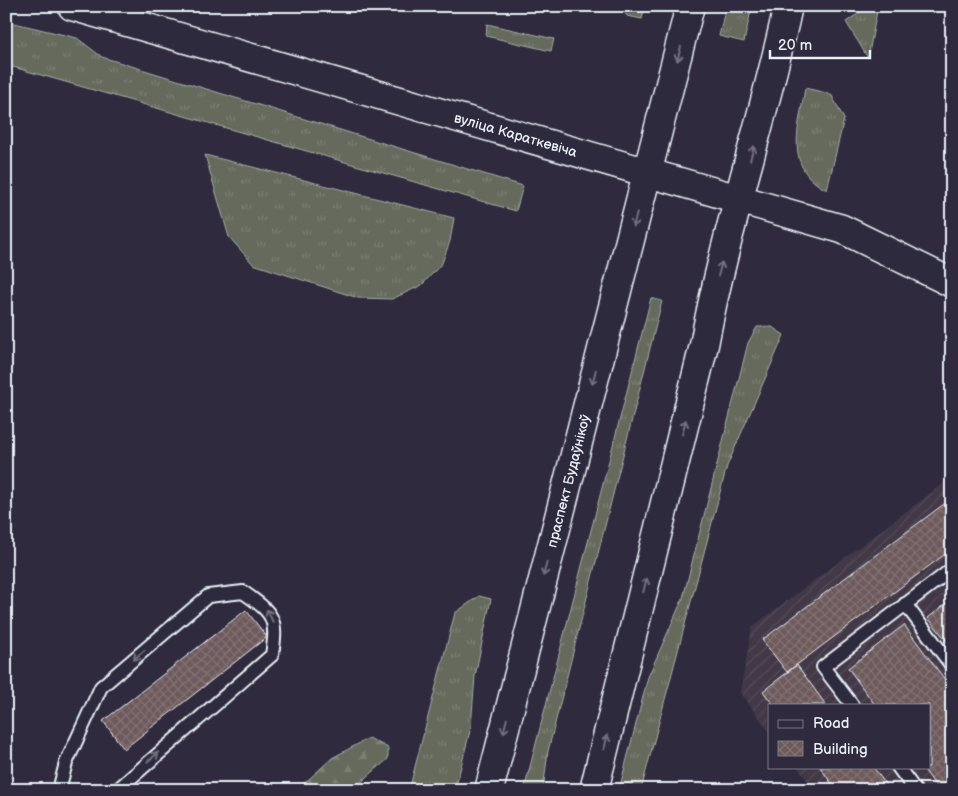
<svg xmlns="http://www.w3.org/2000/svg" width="958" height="796" font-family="'Balsamiq Sans',sans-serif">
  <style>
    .industrial { fill: url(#industrial-furrows) }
    .grass { fill: url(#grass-tufts); stroke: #a7aeaa }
    .forest { fill: url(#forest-firs); stroke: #a7aeaa }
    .building { fill: url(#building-cross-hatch); stroke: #e8f1f8 }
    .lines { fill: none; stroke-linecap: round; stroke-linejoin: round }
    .service-casing { stroke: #e8f1f8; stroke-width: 16 }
    .tertiary-casing { stroke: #e8f1f8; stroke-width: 31 }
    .primary-casing { stroke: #e8f1f8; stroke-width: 31 }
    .service { stroke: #2f2a3d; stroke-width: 12 }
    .tertiary { stroke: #2f2a3d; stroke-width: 28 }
    .primary { stroke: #2f2a3d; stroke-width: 28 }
    .oneway { stroke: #70707e }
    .labels { text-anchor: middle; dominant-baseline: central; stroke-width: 4; stroke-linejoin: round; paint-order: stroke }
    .street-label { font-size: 14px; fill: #e8f1f8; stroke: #2f2a3d }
  </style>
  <defs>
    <pattern id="industrial-furrows" width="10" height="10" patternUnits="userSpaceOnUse" patternTransform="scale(1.25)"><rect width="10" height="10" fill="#423846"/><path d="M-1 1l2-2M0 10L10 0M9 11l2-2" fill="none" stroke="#544c58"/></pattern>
    <pattern id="grass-tufts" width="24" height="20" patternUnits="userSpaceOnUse" patternTransform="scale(1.25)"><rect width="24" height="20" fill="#666a5c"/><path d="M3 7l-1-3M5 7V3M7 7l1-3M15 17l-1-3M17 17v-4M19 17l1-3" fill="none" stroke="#7c8074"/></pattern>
    <pattern id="forest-firs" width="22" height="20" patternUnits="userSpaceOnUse" patternTransform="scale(1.25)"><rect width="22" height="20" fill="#666a5c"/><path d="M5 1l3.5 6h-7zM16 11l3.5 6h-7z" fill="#7c8074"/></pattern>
    <pattern id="building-cross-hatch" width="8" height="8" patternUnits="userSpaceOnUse" patternTransform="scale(1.25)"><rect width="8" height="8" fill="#6e5a5b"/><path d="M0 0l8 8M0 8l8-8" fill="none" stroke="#837273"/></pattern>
  </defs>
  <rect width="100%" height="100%" fill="#2f2a3d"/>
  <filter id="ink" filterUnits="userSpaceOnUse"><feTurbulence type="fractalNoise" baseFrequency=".02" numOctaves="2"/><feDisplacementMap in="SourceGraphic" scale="10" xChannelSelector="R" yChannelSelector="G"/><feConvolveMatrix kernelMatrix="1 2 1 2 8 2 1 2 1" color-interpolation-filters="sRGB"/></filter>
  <g filter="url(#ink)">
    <!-- industrial -->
    <path class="industrial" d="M952 477V790H815L797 767H929V705H769V731L740 693 752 627Z"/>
    <!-- grass -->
    <path class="grass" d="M620 6H645L642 19 627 16Z
      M726 6H752L744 42 719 36Z
      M869 6H878L868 58 846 22Z
      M6 21 77 38 102 57 523 186 516 211 6 65Z
      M487 24 554 39 551 51 486 36Z
      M805 88 831 94 844 119 827 190C783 168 799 128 805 88Z
      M205 155 454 218 450 241 442 263 422 285 392 299 358 298 253 264 229 237Z
      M651 298 662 301 548 751 543 790H524Z
      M757 327H772L784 335 727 466 641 790H619L648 677 683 598 748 343Z
      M479 596 491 599 475 676 471 727 455 790H409L455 613Z"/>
    <!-- forest -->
    <path class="forest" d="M369 738 388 748V759L352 790H297L332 758Z"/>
    <!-- building -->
    <path class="building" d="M952 498V549L787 672 762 640Z
      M952 599V647L928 618Z
      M246 610 267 637 124 749 103 721Z
      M904 625 952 689V790H939L922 767H929V705H875L848 668Z
      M797 665 826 705H773L763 691Z
      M820 767H873L890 790H836Z"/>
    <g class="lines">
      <defs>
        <path id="service" d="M905 604 952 666
          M852 705 823 667 952 569
          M898 767 915 790
          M59 790 66 763 101 687 208 596 243 592C273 613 278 618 272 655L117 790"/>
        <g id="tertiary">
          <path id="s1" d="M72 6 842 229 952 283"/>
        </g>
        <g id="primary">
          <path id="s2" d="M489 790 690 6"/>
          <path d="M594 790 704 345C725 231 764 120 788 6"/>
        </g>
      </defs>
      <!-- service casing -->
      <use href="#service" class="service-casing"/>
      <!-- tertiary casing -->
      <use href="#tertiary" class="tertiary-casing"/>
      <!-- primary casing -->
      <use href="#primary" class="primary-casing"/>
      <!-- service -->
      <use href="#service" class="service"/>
      <!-- tertiary -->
      <use href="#tertiary" class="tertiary"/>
      <!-- primary -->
      <use href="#primary" class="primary"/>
    </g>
    <!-- one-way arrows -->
    <defs><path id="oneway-shaft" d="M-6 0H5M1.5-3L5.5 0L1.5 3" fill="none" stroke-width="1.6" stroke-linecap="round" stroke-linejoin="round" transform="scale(1.25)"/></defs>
    <g class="oneway">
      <use href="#oneway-shaft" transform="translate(679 54) rotate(104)"/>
      <use href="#oneway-shaft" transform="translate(752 153) rotate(-75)"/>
      <use href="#oneway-shaft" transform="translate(635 220) rotate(105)"/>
      <use href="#oneway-shaft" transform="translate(720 269) rotate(-75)"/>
      <use href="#oneway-shaft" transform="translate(594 377) rotate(104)"/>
      <use href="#oneway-shaft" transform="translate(684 427) rotate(-76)"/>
      <use href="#oneway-shaft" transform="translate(545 569) rotate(104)"/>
      <use href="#oneway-shaft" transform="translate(645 585) rotate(-76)"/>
      <use href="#oneway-shaft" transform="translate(270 616) rotate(-115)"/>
      <use href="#oneway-shaft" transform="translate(139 655) rotate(139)"/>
      <use href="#oneway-shaft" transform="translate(505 726) rotate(104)"/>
      <use href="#oneway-shaft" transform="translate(606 742) rotate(-76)"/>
      <use href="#oneway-shaft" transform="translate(153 757) rotate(-40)"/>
    </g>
  </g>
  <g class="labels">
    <!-- street labels -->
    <g class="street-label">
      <text stroke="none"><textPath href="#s1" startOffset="462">вуліца Караткевіча</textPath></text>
      <text stroke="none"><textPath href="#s2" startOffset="319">праспект Будаўнікоў</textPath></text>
    </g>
  </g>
  <!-- margin -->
  <rect width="958" height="796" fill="none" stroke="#2f2a3d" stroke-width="25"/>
  <rect x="12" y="12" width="933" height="771" fill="none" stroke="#e8f1f8" stroke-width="2" filter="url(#ink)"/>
  <!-- legend -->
  <rect x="768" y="704" width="162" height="65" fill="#2f2a3d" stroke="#797a88"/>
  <rect x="778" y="720" width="25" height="8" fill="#2f2a3d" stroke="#797a88"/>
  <text x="813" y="728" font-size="15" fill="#e8f1f8">Road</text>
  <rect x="778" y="741" width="25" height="15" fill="url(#building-cross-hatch)" stroke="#797a88"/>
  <text x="813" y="754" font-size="15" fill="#e8f1f8">Building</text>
  <!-- scale -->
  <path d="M770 50v8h100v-8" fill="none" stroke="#e8f1f8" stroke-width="2.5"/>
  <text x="778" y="50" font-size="15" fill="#e8f1f8" stroke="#2f2a3d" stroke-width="4" paint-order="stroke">20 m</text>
</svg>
